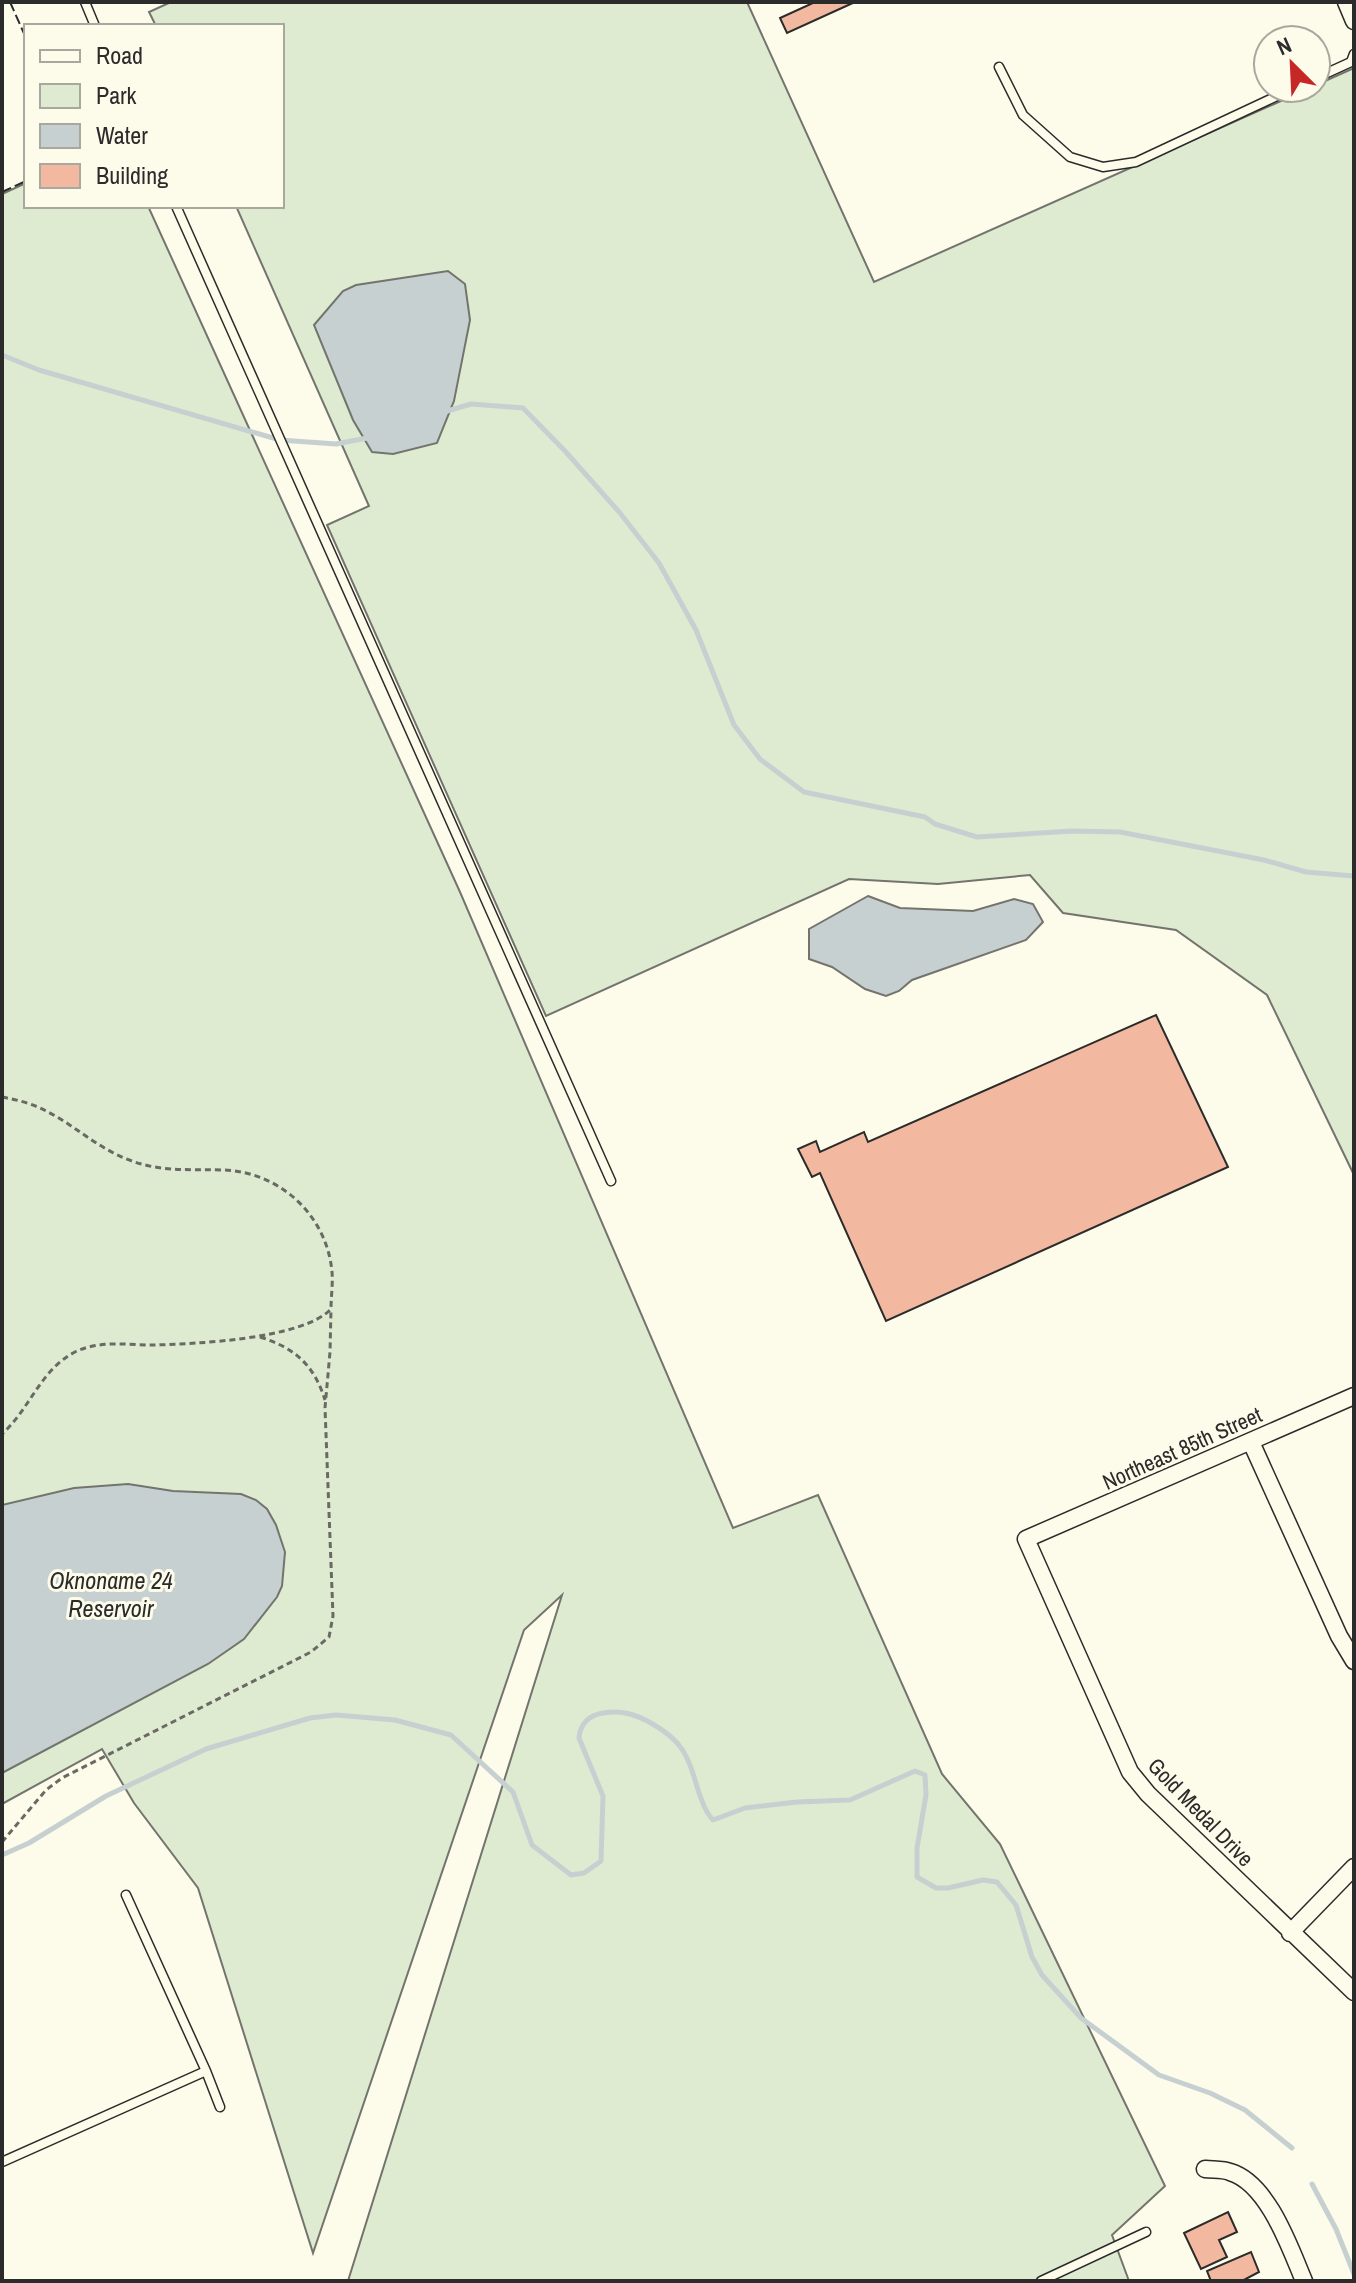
<svg xmlns="http://www.w3.org/2000/svg" width="1356" height="2283" font-family="'Archivo Narrow',sans-serif">
  <style>
    .green { fill: #deebd1; stroke: #74746e; stroke-width: 2 }
    .water { fill: #c7d0d0; stroke: #74746e; stroke-width: 2 }
    .lines { fill: none; stroke-linecap: round; stroke-linejoin: round }
    .stream { stroke: #c7d0d0; stroke-width: 5 }
    .building { fill: #f2b8a0; stroke: #2b2b2b; stroke-width: 2 }
    .service-casing { stroke: #2b2b2b; stroke-width: 11 }
    .minor-casing { stroke: #2b2b2b; stroke-width: 19 }
    .path { stroke: #6a6964; stroke-width: 3; stroke-dasharray: 6 4; stroke-linecap: butt }
    .service { stroke: #fdfbea; stroke-width: 8 }
    .minor { stroke: #fdfbea; stroke-width: 16 }
    .fence { stroke: #2b2b2b; stroke-width: 2; stroke-dasharray: 10 4; stroke-linecap: butt }
    .labels { text-anchor: middle; dominant-baseline: central; stroke-width: 6; stroke-linejoin: round; paint-order: stroke }
    .street-label { font-size: 22px; fill: #2b2b2b; stroke: #fdfbea }
    .water-label { font-size: 24px; font-style: italic; fill: #2b2b2b; stroke: #fdfbea }
  </style>
  <rect width="100%" height="100%" fill="#fdfbea"/>
  <!-- green -->
  <path class="green" d="M171 2H747L874 282 1310 88H1316V85L1354 68V1175L1267 995 1176 930 1063 913 1030 875 938 884 849 879 546 1016 327 525 369 506 236 206H282V26H156L149 12Z
    M26 183V206H148L460 892 733 1528 818 1495 942 1774 1000 1844 1165 2186 1112 2235 1129 2281H348L562 1595 524 1630 313 2253 198 1888 134 1803 102 1749 2 1804V194Z"/>
  <!-- water -->
  <path class="water" d="M448 271 465 284 470 320 454 401 437 443 393 454 372 452 353 420 314 325 343 291 356 285Z
    M868 896 900 908 973 911 1014 899 1033 904 1043 922 1026 940 912 980 899 991 886 996 865 989 832 967 809 959V929Z
    M128 1484 173 1491 241 1494 256 1500 267 1509 276 1525 285 1552 282 1586 277 1597 244 1639 208 1664 2 1773V1505L74 1488Z"/>
  <g class="lines">
    <!-- stream -->
    <path class="stream" d="M2 355 39 370 280 440 336 444 367 438
      M444 412 471 404 523 408 565 451 620 513 659 563 696 630 734 725 760 759 804 792 925 817 935 824 977 837 1072 831 1120 832 1264 860 1306 872 1354 876
      M2 1855 29 1843 106 1796 206 1749 310 1718 336 1715 395 1720 451 1735 513 1792 532 1845 571 1875 584 1873 601 1861 603 1796 579 1738C580 1724 589 1715 603 1713 621 1710 635 1714 651 1723 685 1742 688 1757 699 1793 703 1803 705 1812 713 1820L745 1808 797 1802 850 1800 915 1771 925 1775 926 1795 917 1848V1877L936 1888H948L983 1880 997 1882 1016 1905 1032 1957 1042 1975 1081 2018 1159 2075 1210 2093 1245 2110 1292 2148
      M1312 2184 1336 2229 1354 2274"/>
  </g>
  <!-- building -->
  <path class="building" d="M815 2H855L787 33 780 18Z
    M1156 1015 1228 1167 886 1321 820 1173 812 1177 798 1149 816 1141 820 1152 864 1132 868 1142Z
    M1228 2212 1237 2232 1219 2240 1227 2257 1201 2269 1184 2233Z
    M1251 2252 1259 2272 1242 2281H1211L1207 2271Z"/>
  <g class="lines">
    <defs>
      <path id="service" d="M85 2 95 26
        M999 67 1023 115 1070 157 1103 167 1136 162 1294 88
        M1316 78 1351 62 1354 54
        M176 206 611 1181
        M126 1895 206 2071
        M2 2162 206 2071 220 2107
        M1041 2281 1146 2232"/>
      <path id="minor" d="M1346 2 1354 21
        M1354 1396 1026 1539 1130 1772 1148 1794 1354 1992
        M1251 1442 1339 1636 1354 1661
        M1290 1933 1354 1867
        M1205 2169C1213 2170 1223 2169 1230 2172 1268 2183 1290 2248 1304 2281"/>
    </defs>
    <!-- service casing -->
    <use href="#service" class="service-casing"/>
    <!-- minor casing -->
    <use href="#minor" class="minor-casing"/>
    <!-- path -->
    <path class="path" d="M2 1097C18 1100 34 1104 48 1112 77 1127 100 1150 132 1161 162 1172 190 1169 222 1170 279 1171 327 1215 332 1272 333 1284 331 1297 331 1309 303 1339 195 1344 153 1345 127 1345 99 1340 75 1352 40 1370 30 1409 2 1434
      M260 1337C295 1348 314 1365 325 1400
      M2 1842 46 1790 62 1778 311 1652 329 1637 333 1616 325 1408 330 1352 331 1309"/>
    <!-- service -->
    <use href="#service" class="service"/>
    <!-- minor -->
    <use href="#minor" class="minor"/>
    <!-- fence -->
    <path class="fence" d="M10 2 26 38
      M2 192 26 181"/>
  </g>
  <g class="labels">
    <!-- street labels -->
    <g class="street-label">
      <text transform="translate(1182 1448) rotate(-24)">Northeast 85th Street</text>
      <text transform="translate(1201 1812) rotate(46)">Gold Medal Drive</text>
    </g>
    <!-- water labels -->
    <g class="water-label">
      <text x="111" y="1580">Oknoname 24<tspan x="111" dy="28">Reservoir</tspan></text>
    </g>
  </g>
  <!-- border -->
  <rect width="1356" height="2283" fill="none" stroke="#2b2b2b" stroke-width="8"/>
  <!-- legend -->
  <rect x="24" y="24" width="260" height="184" fill="#fdfbea" stroke="#a9a89e" stroke-width="2"/>
  <rect x="40" y="50" width="40" height="12" fill="#fdfbea" stroke="#a9a89e" stroke-width="2"/>
  <text x="96" y="64" font-size="24" fill="#2b2b2b">Road</text>
  <rect x="40" y="84" width="40" height="24" fill="#deebd1" stroke="#a9a89e" stroke-width="2"/>
  <text x="96" y="104" font-size="24" fill="#2b2b2b">Park</text>
  <rect x="40" y="124" width="40" height="24" fill="#c7d0d0" stroke="#a9a89e" stroke-width="2"/>
  <text x="96" y="144" font-size="24" fill="#2b2b2b">Water</text>
  <rect x="40" y="164" width="40" height="24" fill="#f2b8a0" stroke="#a9a89e" stroke-width="2"/>
  <text x="96" y="184" font-size="24" fill="#2b2b2b">Building</text>
  <!-- north arrow -->
  <g transform="translate(1292 64) rotate(336)"><circle r="38" fill="#fdfbea" stroke="#a9a89e" stroke-width="2"/>
  <path d="M0-6L14 30L0 20L-14 30Z" fill="#c62828"/>
  <text y="-12" font-size="22" font-weight="bold" text-anchor="middle" fill="#2b2b2b">N</text>
  </g>
</svg>
